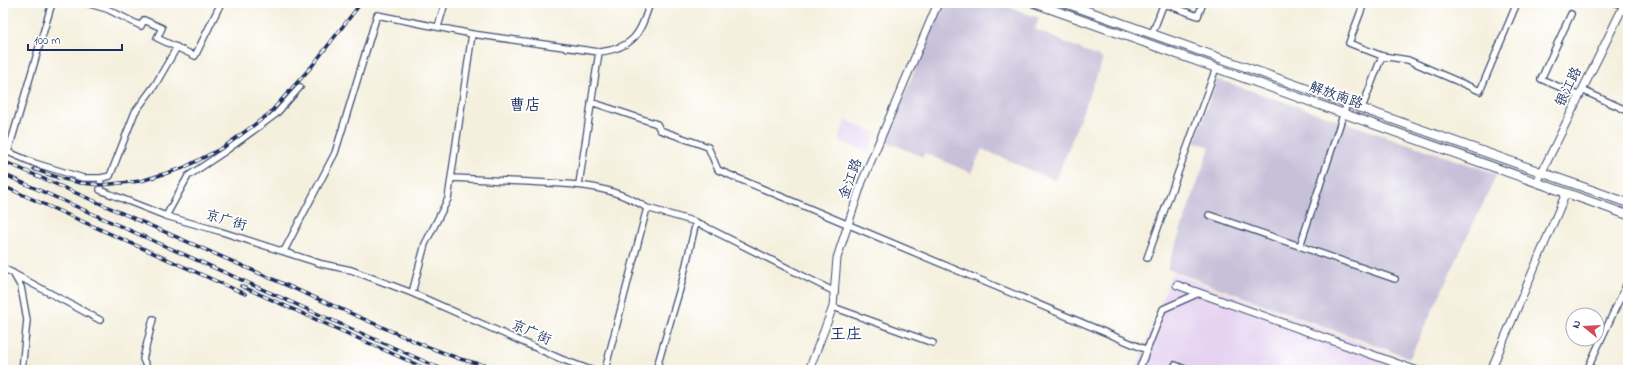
<svg xmlns="http://www.w3.org/2000/svg" width="1631" height="373" font-family="'Indie Flower','LXGW WenKai TC',sans-serif">
  <style>
    .built { fill: #e5d3f1 }
    .industrial { fill: #c7c0d9 }
    .lines { fill: none; stroke-linecap: round; stroke-linejoin: round }
    .minor-casing { stroke: #3c4c71; stroke-width: 8 }
    .tertiary-casing { stroke: #3c4c71; stroke-width: 9 }
    .secondary-casing { stroke: #3c4c71; stroke-width: 10 }
    .minor { stroke: #fff; stroke-width: 5.5 }
    .tertiary { stroke: #fff; stroke-width: 7 }
    .secondary { stroke: #fff; stroke-width: 8 }
    .rail-casing { stroke: #1b2f5e; stroke-width: 3.5 }
    .rail { stroke: #fff; stroke-width: 2; stroke-dasharray: 6; stroke-linecap: butt }
    .labels { text-anchor: middle; dominant-baseline: central; stroke-width: 3.5; stroke-linejoin: round; paint-order: stroke }
    .street-label { font-size: 14px; fill: #1b2f5e; stroke: #fff }
    .quarter-label { font-size: 16px; fill: #1b2f5e; stroke: #fff }
  </style>
  <rect width="100%" height="100%" fill="#fff"/>
  <filter id="ink" filterUnits="userSpaceOnUse"><feTurbulence type="fractalNoise" baseFrequency=".025" numOctaves="2"/><feDisplacementMap in="SourceGraphic" scale="8" xChannelSelector="R" yChannelSelector="G"/><feConvolveMatrix kernelMatrix="1 2 1 2 8 2 1 2 1" color-interpolation-filters="sRGB"/></filter>
  <filter id="wash" filterUnits="userSpaceOnUse"><feTurbulence type="fractalNoise" baseFrequency=".012" numOctaves="4" result="noise"/><feDisplacementMap in="SourceGraphic" scale="16" xChannelSelector="R" yChannelSelector="G"/><feGaussianBlur stdDeviation="0.9" result="paint"/><feColorMatrix in="noise" values="0 0 0 0 0 0 0 0 0 0 0 0 0 0 0 0 0 1.4 0 .05"/><feComposite in="paint" operator="in"/></filter>
  <g filter="url(#wash)">
    <rect width="100%" height="100%" fill="#f5f0de"/>
    <!-- built -->
    <path class="built" d="M846 120 876 133 868 152 838 140Z
      M1172 273 1434 370H1136Z"/>
    <!-- industrial -->
    <path class="industrial" d="M943 3H997L1039 18 1035 29 1103 59 1056 181 982 149 971 173 925 153 923 157 885 141Z
      M1217 79 1497 174 1410 358 1167 269 1210 147 1195 142Z"/>
  </g>
  <g filter="url(#ink)">
    <g class="lines">
      <defs>
        <path id="minor" d="M52 3 8 152 34 163 83 178H101L100 190 166 216 219 231 322 264 351 270 412 293 561 359 591 370
          M86 3 107 9 141 26 144 20 162 28 157 38 195 56 221 3
          M1162 3 1198 16 1203 3
          M1364 3 1349 43 1382 56 1408 60 1480 91 1517 3
          M1616 3 1623 6
          M1571 14 1541 79 1580 96
          M438 27 445 3
          M472 34 599 52 579 184
          M1152 34 1164 3
          M599 52C634 48 640 34 650 3
          M1582 90 1628 111
          M591 102 657 124 660 130 708 147 718 170 1147 350
          M1362 108 1382 56
          M1627 161 1628 158
          M101 178 110 176 135 112 155 85 177 47
          M451 178C477 179 504 181 530 182 573 184 610 184 647 208
          M1209 215 1395 279
          M166 216 188 176 224 152 276 114 300 87
          M1300 246 1347 103
          M284 251 335 153 377 15 472 34 448 199 425 244 412 293
          M1147 258 1216 68
          M3 268 100 320
          M13 273 21 287 27 320 22 370
          M833 307 933 343
          M1175 365 1187 370
          M148 370 143 359 153 319
          M605 370 647 208 696 222
          M656 370 682 282 696 222 835 292
          M1139 370 1163 309 1199 293
          M1587 370 1628 281"/>
        <path id="tertiary" d="M1537 182 1625 3
          M1177 285 1415 370
          M809 370 833 307 837 258 862 182 938 3
          M1491 370 1566 193"/>
        <path id="secondary" d="M1034 3 1628 215
          M1065 3 1628 203"/>
      </defs>
      <!-- minor casing -->
      <use href="#minor" class="minor-casing"/>
      <!-- tertiary casing -->
      <use href="#tertiary" class="tertiary-casing"/>
      <!-- secondary casing -->
      <use href="#secondary" class="secondary-casing"/>
      <!-- minor -->
      <use href="#minor" class="minor"/>
      <!-- tertiary -->
      <use href="#tertiary" class="tertiary"/>
      <!-- secondary -->
      <use href="#secondary" class="secondary"/>
      <defs>
        <path id="rail" d="M3 161 423 345 460 359 504 370
          M34 169 59 178 81 183 101 185 141 181 183 168 224 147 269 114 312 66 361 3
          M3 174 444 370
          M3 186 245 294
          M241 286 429 370"/>
      </defs>
      <!-- rail casing -->
      <use href="#rail" class="rail-casing"/>
      <!-- rail -->
      <use href="#rail" class="rail"/>
    </g>
  </g>
  <g class="labels">
    <!-- street labels -->
    <g class="street-label">
      <text transform="translate(1569 87) rotate(-64)">银江路</text>
      <text transform="translate(1336 96) rotate(19)">解放南路</text>
      <text transform="translate(851 179) rotate(-70)">金江路</text>
      <text transform="translate(226 221) rotate(16)">京广街</text>
      <text transform="translate(531 333) rotate(24)">京广街</text>
    </g>
    <!-- quarter labels -->
    <g class="quarter-label">
      <text x="525" y="106">曹店</text>
      <text x="846" y="335">王庄</text>
    </g>
  </g>
  <!-- margin -->
  <rect width="1631" height="373" fill="none" stroke="#fff" stroke-width="16"/>
  <!-- north arrow -->
  <g transform="translate(1585 327) rotate(288)"><circle r="19" fill="#ffffff" stroke="#a4acbf"/>
  <path d="M0-3L7 15L0 10L-7 15Z" fill="#d1495b"/>
  <text y="-6" font-size="11" font-weight="bold" text-anchor="middle" fill="#1b2f5e">N</text>
  </g>
  <!-- scale -->
  <path d="M28 44v6h94v-6" fill="none" stroke="#1b2f5e" stroke-width="2"/>
  <text x="34" y="44" font-size="12" fill="#1b2f5e" stroke="#ffffff" stroke-width="3" paint-order="stroke">100 m</text>
</svg>
